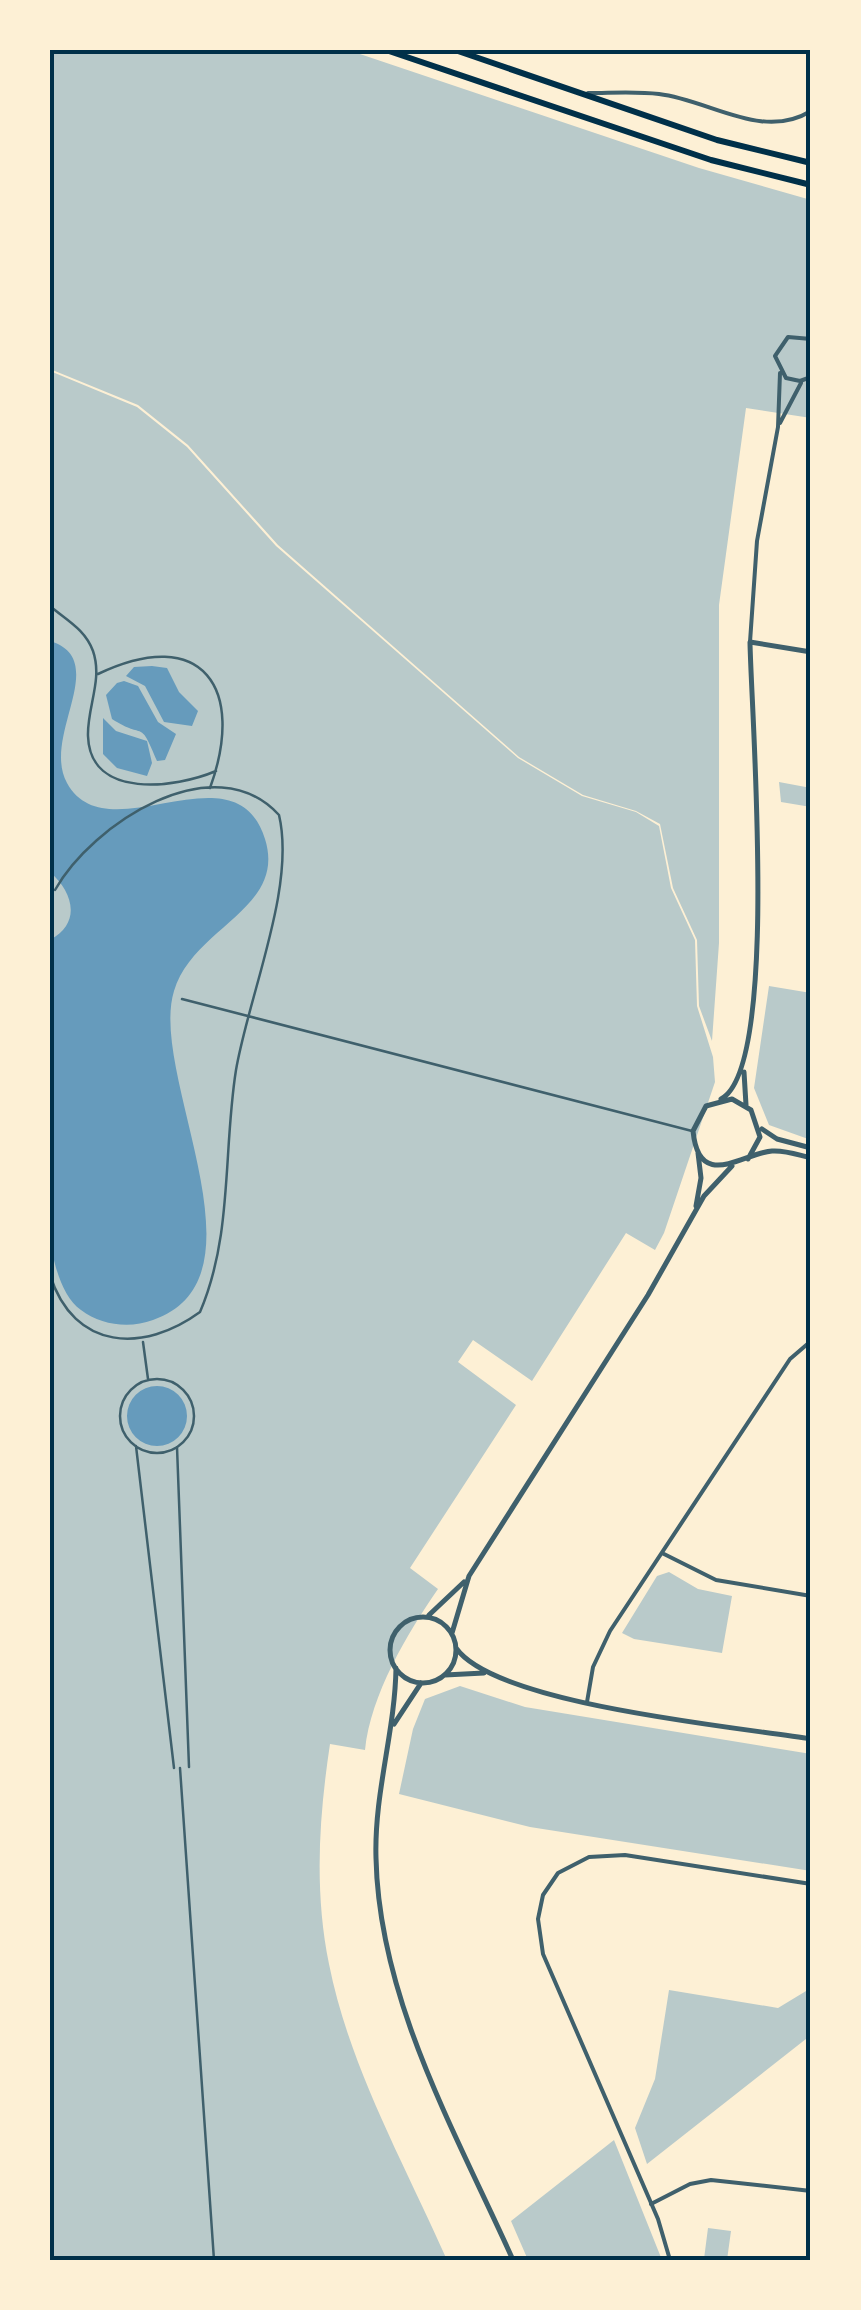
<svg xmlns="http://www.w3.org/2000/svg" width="861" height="2310" font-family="'Fira Sans Condensed',sans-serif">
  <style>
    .green { fill: #b9caca }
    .water { fill: #669bbc }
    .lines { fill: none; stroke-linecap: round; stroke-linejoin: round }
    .pedestrian { stroke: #3f606c; stroke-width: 2.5 }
    .minor { stroke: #3f606c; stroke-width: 4 }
    .tertiary { stroke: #3f606c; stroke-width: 5 }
    .trunk { stroke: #003049; stroke-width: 6 }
    .neatline { fill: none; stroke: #003049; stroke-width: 4 }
  </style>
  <rect width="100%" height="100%" fill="#fdf0d5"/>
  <!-- green -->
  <path class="green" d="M50 50H348L699 168 811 200V418L746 408 719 605V943L712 1041 699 1006 697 940 673 888 660 824 636 811 583 795 519 757 278 545 188 445 138 405 50 369Z
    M50 371 137 407 187 447 276 546 518 758 582 796 636 812 659 826 671 888 695 940 697 1006 713 1057 715 1082 664 1233 655 1250 626 1233 532 1381 473 1340 458 1362 516 1405 410 1568 438 1589C407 1634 371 1694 365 1750L330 1744C319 1817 314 1890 329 1964 349 2066 405 2165 447 2260H50Z
    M779 782 811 788V807L781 802Z
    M769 986 811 993V1140L769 1125 754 1088Z
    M669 1572 698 1589 732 1596 722 1653 634 1639 622 1633 657 1576Z
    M460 1686 525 1707 811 1754V1871L530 1827 399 1794 413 1729 425 1699Z
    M811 1988V2035L647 2164 635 2128 655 2079 669 1990 778 2008Z
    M614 2140 662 2260H528L511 2221Z
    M708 2228 731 2231 727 2260 704 2259Z"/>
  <!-- water -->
  <path class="water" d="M50 641C112 660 41 736 67 783 107 856 235 743 265 839 287 909 193 927 174 991 148 1075 274 1278 153 1320 129 1329 101 1325 81 1310 61 1296 52 1259 50 1235 43 1138 50 1037 50 940 82 923 73 892 50 872Z
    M152 666 167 668 179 692 198 711 192 726 164 722 145 686 126 676 134 667Z
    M124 681 138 686 158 722 176 734 165 760 157 761C139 717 146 741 112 719L106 695 117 683Z
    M103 718 116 731 147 741 152 763 147 776 117 768 103 754Z
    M127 1416a30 30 0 1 1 60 0a30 30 0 1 1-60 0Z"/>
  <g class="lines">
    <!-- pedestrian -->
    <path class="pedestrian" d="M50 606C66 620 85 629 93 651 103 680 87 707 88 736 90 800 176 788 216 771
      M98 674C203 624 246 689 210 788
      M182 999 692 1131
      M50 1275C74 1351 144 1353 200 1312 233 1235 223 1151 236 1070 249 994 296 887 279 815 214 744 92 824 55 890
      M143 1342 148 1379
      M120 1416a37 37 0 1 1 74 0a37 37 0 1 1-74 0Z
      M136 1446 174 1768
      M177 1447 189 1767
      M180 1768 214 2260"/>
    <!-- minor -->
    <path class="minor" d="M588 93C611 93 636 91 659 94 710 100 762 141 811 111
      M811 339 788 337 775 356 786 378 800 381 811 377
      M780 423 801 383
      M750 642 757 541 778 427 780 373
      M662 1553 716 1580 811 1596
      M587 1702 593 1667 610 1631 790 1359 811 1341
      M651 2204 690 2184 711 2180 811 2191
      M670 2260 658 2219 543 1954 538 1919 543 1895 558 1873 589 1857 625 1855 811 1884"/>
    <!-- tertiary -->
    <path class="tertiary" d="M744 1072 746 1105
      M721 1099C780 1068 751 714 750 642L811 652
      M762 1129 777 1139 811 1148
      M748 1159 760 1137 751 1110 732 1099 706 1106 693 1131C699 1192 743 1153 772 1151 786 1150 798 1155 811 1158
      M696 1206 701 1178 698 1153
      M429 1615 464 1582
      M390 1650a33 33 0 1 1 66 0a33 33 0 1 1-66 0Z
      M452 1633 469 1576 648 1295 704 1196 732 1166
      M456 1648C496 1705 738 1727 811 1739
      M396 1668C395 1732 374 1793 376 1858 379 2000 456 2133 513 2260
      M445 1675 484 1673
      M394 1724 421 1683"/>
    <!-- trunk -->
    <path class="trunk" d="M386 50 711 160 811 185
      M455 50 717 140 811 163"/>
  </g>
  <!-- border -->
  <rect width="861" height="2310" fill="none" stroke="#fdf0d5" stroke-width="105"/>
  <rect x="52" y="52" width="756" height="2206" class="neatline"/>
</svg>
